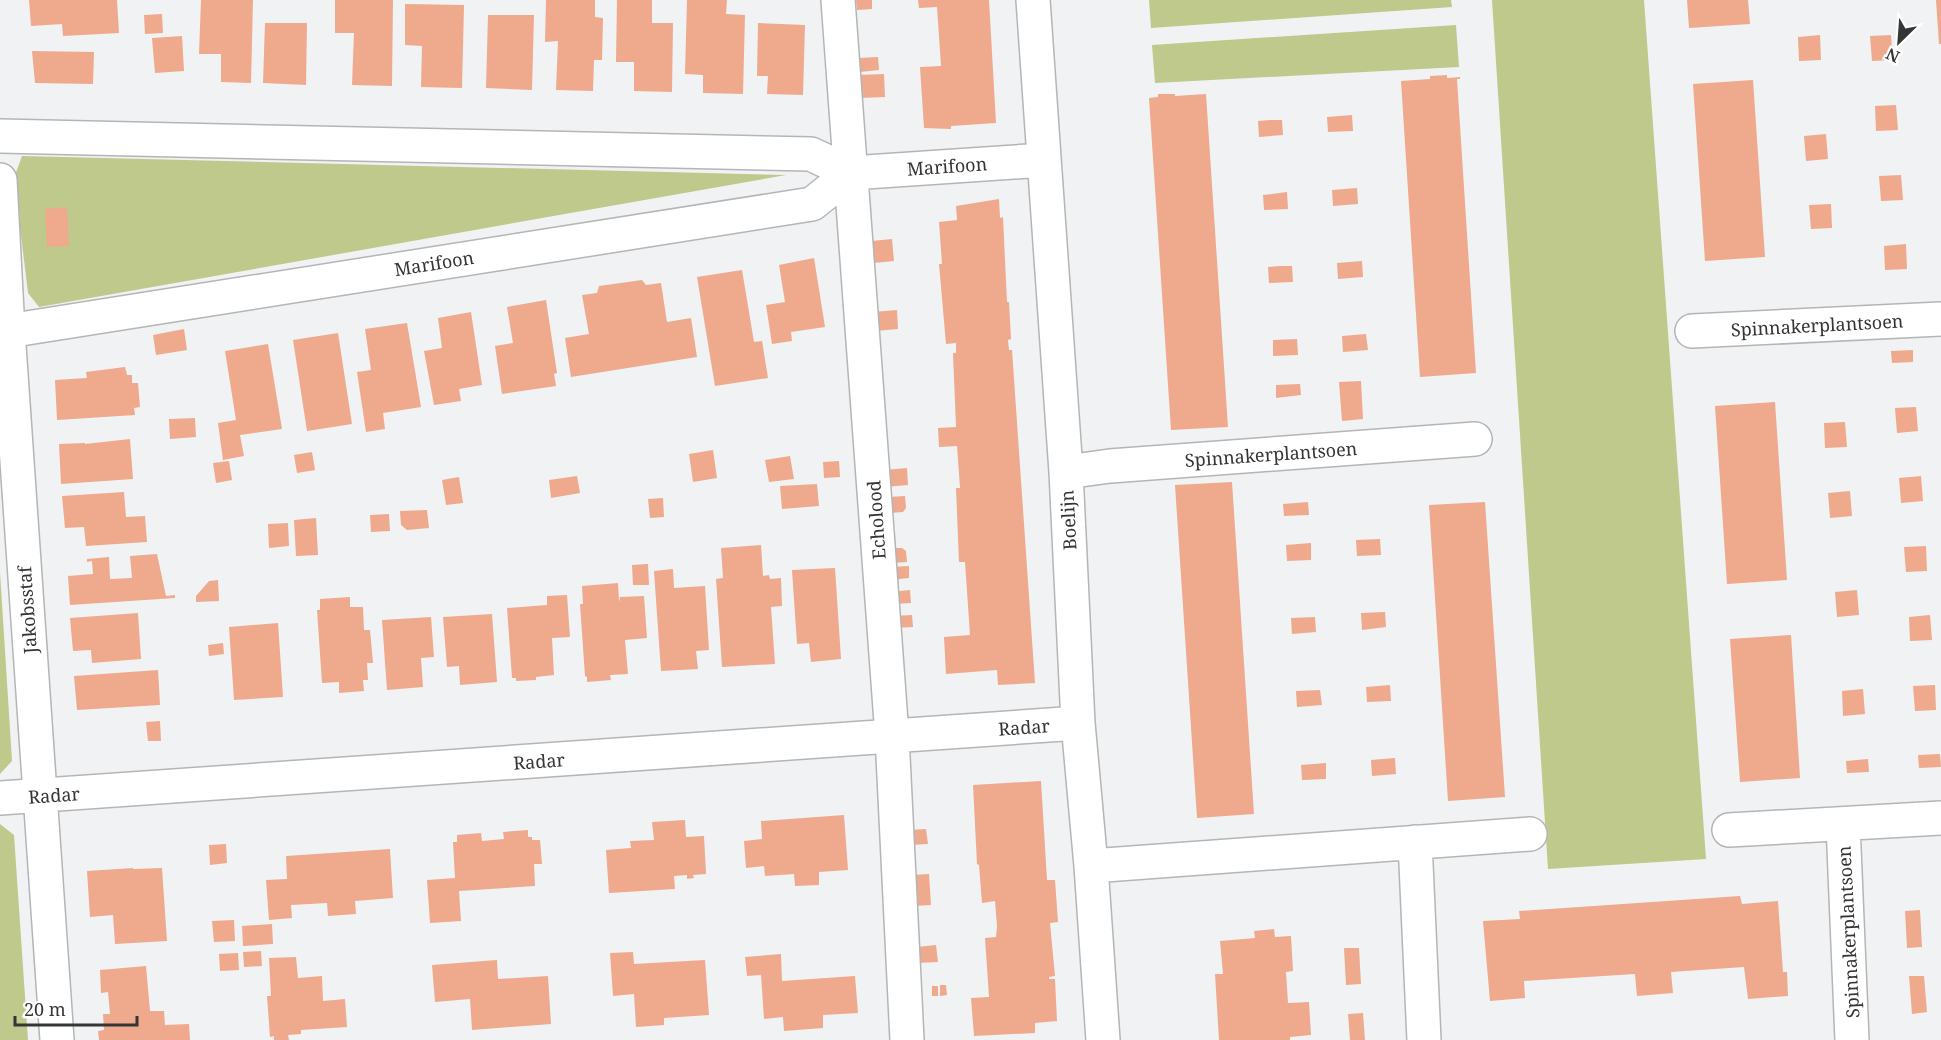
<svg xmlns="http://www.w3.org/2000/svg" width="1941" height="1040" font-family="'Noto Serif',serif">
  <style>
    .green { fill: #bfc98c }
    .building { fill: #efa98c }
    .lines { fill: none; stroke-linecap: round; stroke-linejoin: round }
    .minor-casing { stroke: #b3b5b7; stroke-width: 36 }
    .minor { stroke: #fff; stroke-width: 33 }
    .labels { text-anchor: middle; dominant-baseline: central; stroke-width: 4.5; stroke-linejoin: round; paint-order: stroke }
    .street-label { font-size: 18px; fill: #343535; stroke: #fff }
  </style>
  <rect width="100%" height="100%" fill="#f0f2f4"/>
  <!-- green -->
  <path class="green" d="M1149 0H1451L1452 7 1151 28Z
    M1492 0H1644L1706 859 1548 869Z
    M1456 25 1459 67 1155 83 1152 45Z
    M22 156 786 175 39 307 28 293 14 178Z
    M0 572 12 761 0 774Z
    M0 824 14 835 28 1040H0Z"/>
  <!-- building -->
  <path class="building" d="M29 0H117L119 33 63 36 62 24 31 26Z
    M201 0H253L251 83 221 82V54H199Z
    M335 0H393L392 86 352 85 354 33H335Z
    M546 0H595V17L603 18 602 60H594L593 91 556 90 558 41 545 42Z
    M617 0H652V23H673L672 92 634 91V62H616Z
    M687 0H727L726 14 745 15 743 94 703 93V75L685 74Z
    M856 0H872V9L857 10Z
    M918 0H989L996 123 951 126V129L924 128 920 67 941 66 937 7 919 8Z
    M1687 0H1748L1750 24 1689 28Z
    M1936 0H1941V44H1939Z
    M405 4 464 5 462 88 421 87 422 46 405 45Z
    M162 14 163 33 145 34 144 15Z
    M488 15H534L532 90 486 88Z
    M265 23H307L306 85 263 83Z
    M758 23 805 25 803 95 767 94 768 76H757Z
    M1820 35 1821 60 1799 61 1798 37Z
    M1891 35 1893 60 1872 61 1870 36Z
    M182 36 184 71 155 73 152 38Z
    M32 51 94 52 93 84 35 83Z
    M878 57 879 70 860 72 859 58Z
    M884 74 885 97 859 98 857 75Z
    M1447 75V78L1460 77V79H1457L1476 373 1420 377 1401 81 1430 79V76Z
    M1753 80 1765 257 1705 261 1693 84Z
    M1158 94H1175V96L1206 94 1228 427 1171 430 1149 98 1158 97Z
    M1896 105 1898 130 1876 131 1875 106Z
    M1352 115 1353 131 1328 132 1327 117Z
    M1270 120H1282L1283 135 1259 137 1258 121Z
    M1826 134 1828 159 1806 161 1804 136Z
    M1901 175 1903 200 1881 201 1879 176Z
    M1357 188 1358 204 1333 206 1332 190Z
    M1287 192 1288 209 1264 210 1263 195Z
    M999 199 1000 218 1003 217 1007 302H1009L1011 339 1008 340 1009 350H1012L1035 683 998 685 997 670 946 674 944 637 970 635 965 562H959L956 488H960L957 446 939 447 938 428 956 427 953 353H956V343L946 344 939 264H942L939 222 957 220 956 206Z
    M1831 204 1832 228 1811 229 1809 205Z
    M67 207 69 246 47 247 45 209Z
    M892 239 894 261 874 263 872 241Z
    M1906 244 1907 269 1885 270 1884 246Z
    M814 258 825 327 791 332 792 341 772 344 766 305 785 302 779 265Z
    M1362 261 1363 277 1338 279 1337 263Z
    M1280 266H1292L1293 282 1269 283 1268 267Z
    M742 270 754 342 762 341 768 378 715 386 697 277Z
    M642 280 646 285 661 283 667 322 691 318 697 357 571 377 565 338 589 334 582 295 597 293 599 286Z
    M546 300 557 373 554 374 556 386 502 394 495 346 513 343 507 307Z
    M897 310 898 329 875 331 873 312Z
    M471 312 482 385 459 389 461 401 434 405 424 351 442 348 438 318Z
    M407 323 421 407 383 413 385 429 366 432 357 372 371 370 365 329Z
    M184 329 187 350 156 355 153 335Z
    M338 333 352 424 307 431 293 340Z
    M1366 334 1368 350 1343 352 1342 336Z
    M1297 339 1298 355 1273 356V340Z
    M268 344 282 429 240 435 244 456 223 460 218 423 236 420 225 351Z
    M1913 350V362L1892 363 1891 351Z
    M125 367 127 375H132V383H138L140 407 134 408 135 415 57 420 55 380 87 378 86 372Z
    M1361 381 1363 419 1342 421 1339 382Z
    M1300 384 1301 395 1276 398V385Z
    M1775 402 1787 580 1727 584 1715 406Z
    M1916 407 1918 431 1897 433 1895 408Z
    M195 418 196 437 170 439 169 419Z
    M1845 422 1847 447 1825 448 1824 423Z
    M130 439 133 479 61 484 59 444 85 443V444Z
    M713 450 717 478 693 482 689 454Z
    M312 452 315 470 297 473 294 455Z
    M790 456 794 479 769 482 765 460Z
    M229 461 232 480 216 483 213 463Z
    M839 461 840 477 824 478 823 462Z
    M907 468 908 485 885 487 884 470Z
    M577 476 580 493 551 498 549 480Z
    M1921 476 1923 501 1901 503 1899 478Z
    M459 477 463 503 446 505 442 480Z
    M1232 482 1254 814 1197 818 1175 485Z
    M817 484 819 506 782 509 780 486Z
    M1850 491 1852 516 1830 518 1828 493Z
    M124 492 126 517 145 516 147 542 86 546 84 527 65 528 62 496Z
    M905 496 906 508 903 512 890 513 889 497Z
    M663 498 664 517 650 518 648 499Z
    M1308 502 1309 515 1284 516 1283 504Z
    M1485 502 1505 797 1448 801 1429 505Z
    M427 510 429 528 407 530 401 525 400 511Z
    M389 514 390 531 371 532 370 515Z
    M316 518 318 555 296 556 294 520Z
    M288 523 289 546 269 548 268 524Z
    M1380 539 1381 555 1357 556 1356 540Z
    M1311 543V560L1287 561 1286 545Z
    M761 545 763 576 769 575 770 579 781 578 782 606 771 607 775 664 722 667 716 579 723 578 721 548Z
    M1926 546 1927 571 1906 572 1904 547Z
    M892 548H902L906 551 907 562 893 563Z
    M157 554 166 596 175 595V598L70 605 68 576 93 574 92 561 87 562V559L109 557 110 579 132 578 130 556Z
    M648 564 649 585H633L632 565Z
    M909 566V578L891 580 890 567Z
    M835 568 841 659 811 662 809 643 797 644 792 570Z
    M673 569 674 588 705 586 709 650 696 651 698 669 661 671 654 571Z
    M218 580 219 601 196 602V596L209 581Z
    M618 583 619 602 620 597 644 596 647 638 625 640 628 674 610 675 611 680 587 682V677L585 676 580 604H583L582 586Z
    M910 590 911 603 893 604 891 592Z
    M1857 590 1859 615 1837 617 1835 592Z
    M567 595 570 637 552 638 554 675 536 677V680L516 681V678H512L507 608 547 605V596Z
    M350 597V607H363L364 630H370L373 663H367L368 680H363L364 691 339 693V682L322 683 317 610H320V599Z
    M1385 612 1386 627 1362 630 1361 613Z
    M138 613 141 659 92 663 91 650 73 651 70 618Z
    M492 614 497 682 460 685 459 666 447 667 443 617Z
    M912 615 913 627 894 628V616Z
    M1930 615 1932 640 1910 641 1909 617Z
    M431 617 434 657 421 658 423 687 387 690 382 620Z
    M1315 617 1316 632 1292 634 1291 618Z
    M278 623 283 697 234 700 229 627Z
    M1791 635 1800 778 1740 782 1730 639Z
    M223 643 224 654 209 656 208 645Z
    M158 670 160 705 77 710 74 676Z
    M1390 685 1391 701 1367 702 1366 687Z
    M1935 685 1936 710 1915 711 1913 686Z
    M1863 689 1865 714 1843 716 1842 691Z
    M1320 690 1322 705 1297 707 1296 691Z
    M160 721 161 741H148L146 722Z
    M1940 754 1941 767 1919 768 1918 755Z
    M1395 758 1396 774 1372 776 1371 760Z
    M1868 759 1869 772 1847 773 1846 761Z
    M1326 763V779L1302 780 1301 765Z
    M1041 781 1047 880H1055L1058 922 1050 923 1055 976 1049 977V979H1055L1057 1021 1035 1023V1033L974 1036 971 998 989 997 985 938 996 937 997 926 995 901 982 903 979 865 977 864 973 785Z
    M844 815 848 870 819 872V885L795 886 794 874 765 876 764 866 746 868 744 841 762 839 761 821Z
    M685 820 686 837 704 836 706 874 693 875 694 878 687 879V875L674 876 675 889 609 893 606 850 631 848 630 841 654 840 652 822Z
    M926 829 928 844 910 845 909 830Z
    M528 830V837H532V840H540L542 864H534L535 886 459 891 461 921 430 923 427 880 455 878 453 842H457V835L481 833 482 841 504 839 503 832Z
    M226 844 227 863 210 865 209 845Z
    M390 849 393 898 355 901 356 914 328 916 327 903 291 905 292 918 269 920 266 880 287 879 286 856Z
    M133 868V869L162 868 167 941 115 944 113 915 90 917 87 871Z
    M929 874 931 905 913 906 911 875Z
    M1740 896 1742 904 1778 901 1783 972H1787L1788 996 1748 999 1744 967 1671 972 1673 993 1637 996 1635 974 1524 981 1525 998 1490 1001 1483 921 1520 919 1519 911Z
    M1920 910 1922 947 1907 948 1905 911Z
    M234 920 235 941 214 942 212 921Z
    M272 924 273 944 243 946 242 926Z
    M1274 929 1275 937 1291 936 1293 971 1286 972 1288 1003 1309 1002 1311 1035 1290 1037V1040H1219L1215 974H1223L1220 941 1255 938 1254 931Z
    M936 945 938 962 918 963 917 947Z
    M1344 948H1359L1361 984 1346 985Z
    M261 951 262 966 244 967 243 952Z
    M633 952 634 964 705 960 709 1015 664 1018V1025L636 1027 634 994 613 996 610 953Z
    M238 953 239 970 220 971 219 954Z
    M781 954 782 981 855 976 858 1013 823 1015V1028L784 1031 783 1017 764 1019 761 975 747 976 745 957Z
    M296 957 298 978 322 976 323 1001 345 999 347 1027 301 1030V1034L288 1035 289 1040H274V1036L270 1037 267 996H271L269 958Z
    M497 960 498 979 548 976 551 1024 472 1030 470 999 435 1002 432 965Z
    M146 966 150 1011H164L165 1025 189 1024 190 1040H99L98 1031 104 1030 103 1014H110L108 992 101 993 100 970Z
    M1909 976H1924L1927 1012 1912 1014Z
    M940 985H946L947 995 940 996Z
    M932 986H938V996H932Z
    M1363 1013 1365 1040H1350L1348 1014Z"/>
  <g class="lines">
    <defs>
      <path id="minor" d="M838 0 892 736 907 1040
        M1033 0 1066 472 1078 723 1091 866 1103 1040
        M0 136 811 154 851 173
        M0 180 8 331 57 1040
        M8 331 812 204 851 173 1044 160
        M1692 331 1941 319
        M1066 472 1110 466 1475 439
        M0 798 1078 723
        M1843 824 1852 1040
        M1729 830 1941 818
        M1415 842 1424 1040
        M1091 866 1530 834"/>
    </defs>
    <!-- minor casing -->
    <use href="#minor" class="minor-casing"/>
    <!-- minor -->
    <use href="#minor" class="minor"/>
  </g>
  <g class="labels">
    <!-- street labels -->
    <g class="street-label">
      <text transform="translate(947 166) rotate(-4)">Marifoon</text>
      <text transform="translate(434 263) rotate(-9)">Marifoon</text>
      <text transform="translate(1817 325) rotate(-3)">Spinnakerplantsoen</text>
      <text transform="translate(1271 454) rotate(-4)">Spinnakerplantsoen</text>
      <text transform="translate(876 520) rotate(-94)">Echolood</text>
      <text transform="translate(1068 520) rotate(-93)">Boelijn</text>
      <text transform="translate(27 610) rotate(-94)">Jakobsstaf</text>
      <text transform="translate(1024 727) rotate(-4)">Radar</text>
      <text transform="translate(539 761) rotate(-4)">Radar</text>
      <text transform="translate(54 795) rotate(-4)">Radar</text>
      <text transform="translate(1848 932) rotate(-93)">Spinnakerplantsoen</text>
    </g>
  </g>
  <!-- north arrow -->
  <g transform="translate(1899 42) rotate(205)" stroke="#ffffff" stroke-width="4.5" paint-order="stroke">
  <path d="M0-4.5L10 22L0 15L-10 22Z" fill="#343535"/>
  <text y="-9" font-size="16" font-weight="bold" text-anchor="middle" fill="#343535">N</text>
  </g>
  <!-- scale -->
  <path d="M15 1016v9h122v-9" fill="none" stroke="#343535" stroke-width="3"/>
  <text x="24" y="1016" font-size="18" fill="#343535" stroke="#ffffff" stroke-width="4.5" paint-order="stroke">20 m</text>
</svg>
